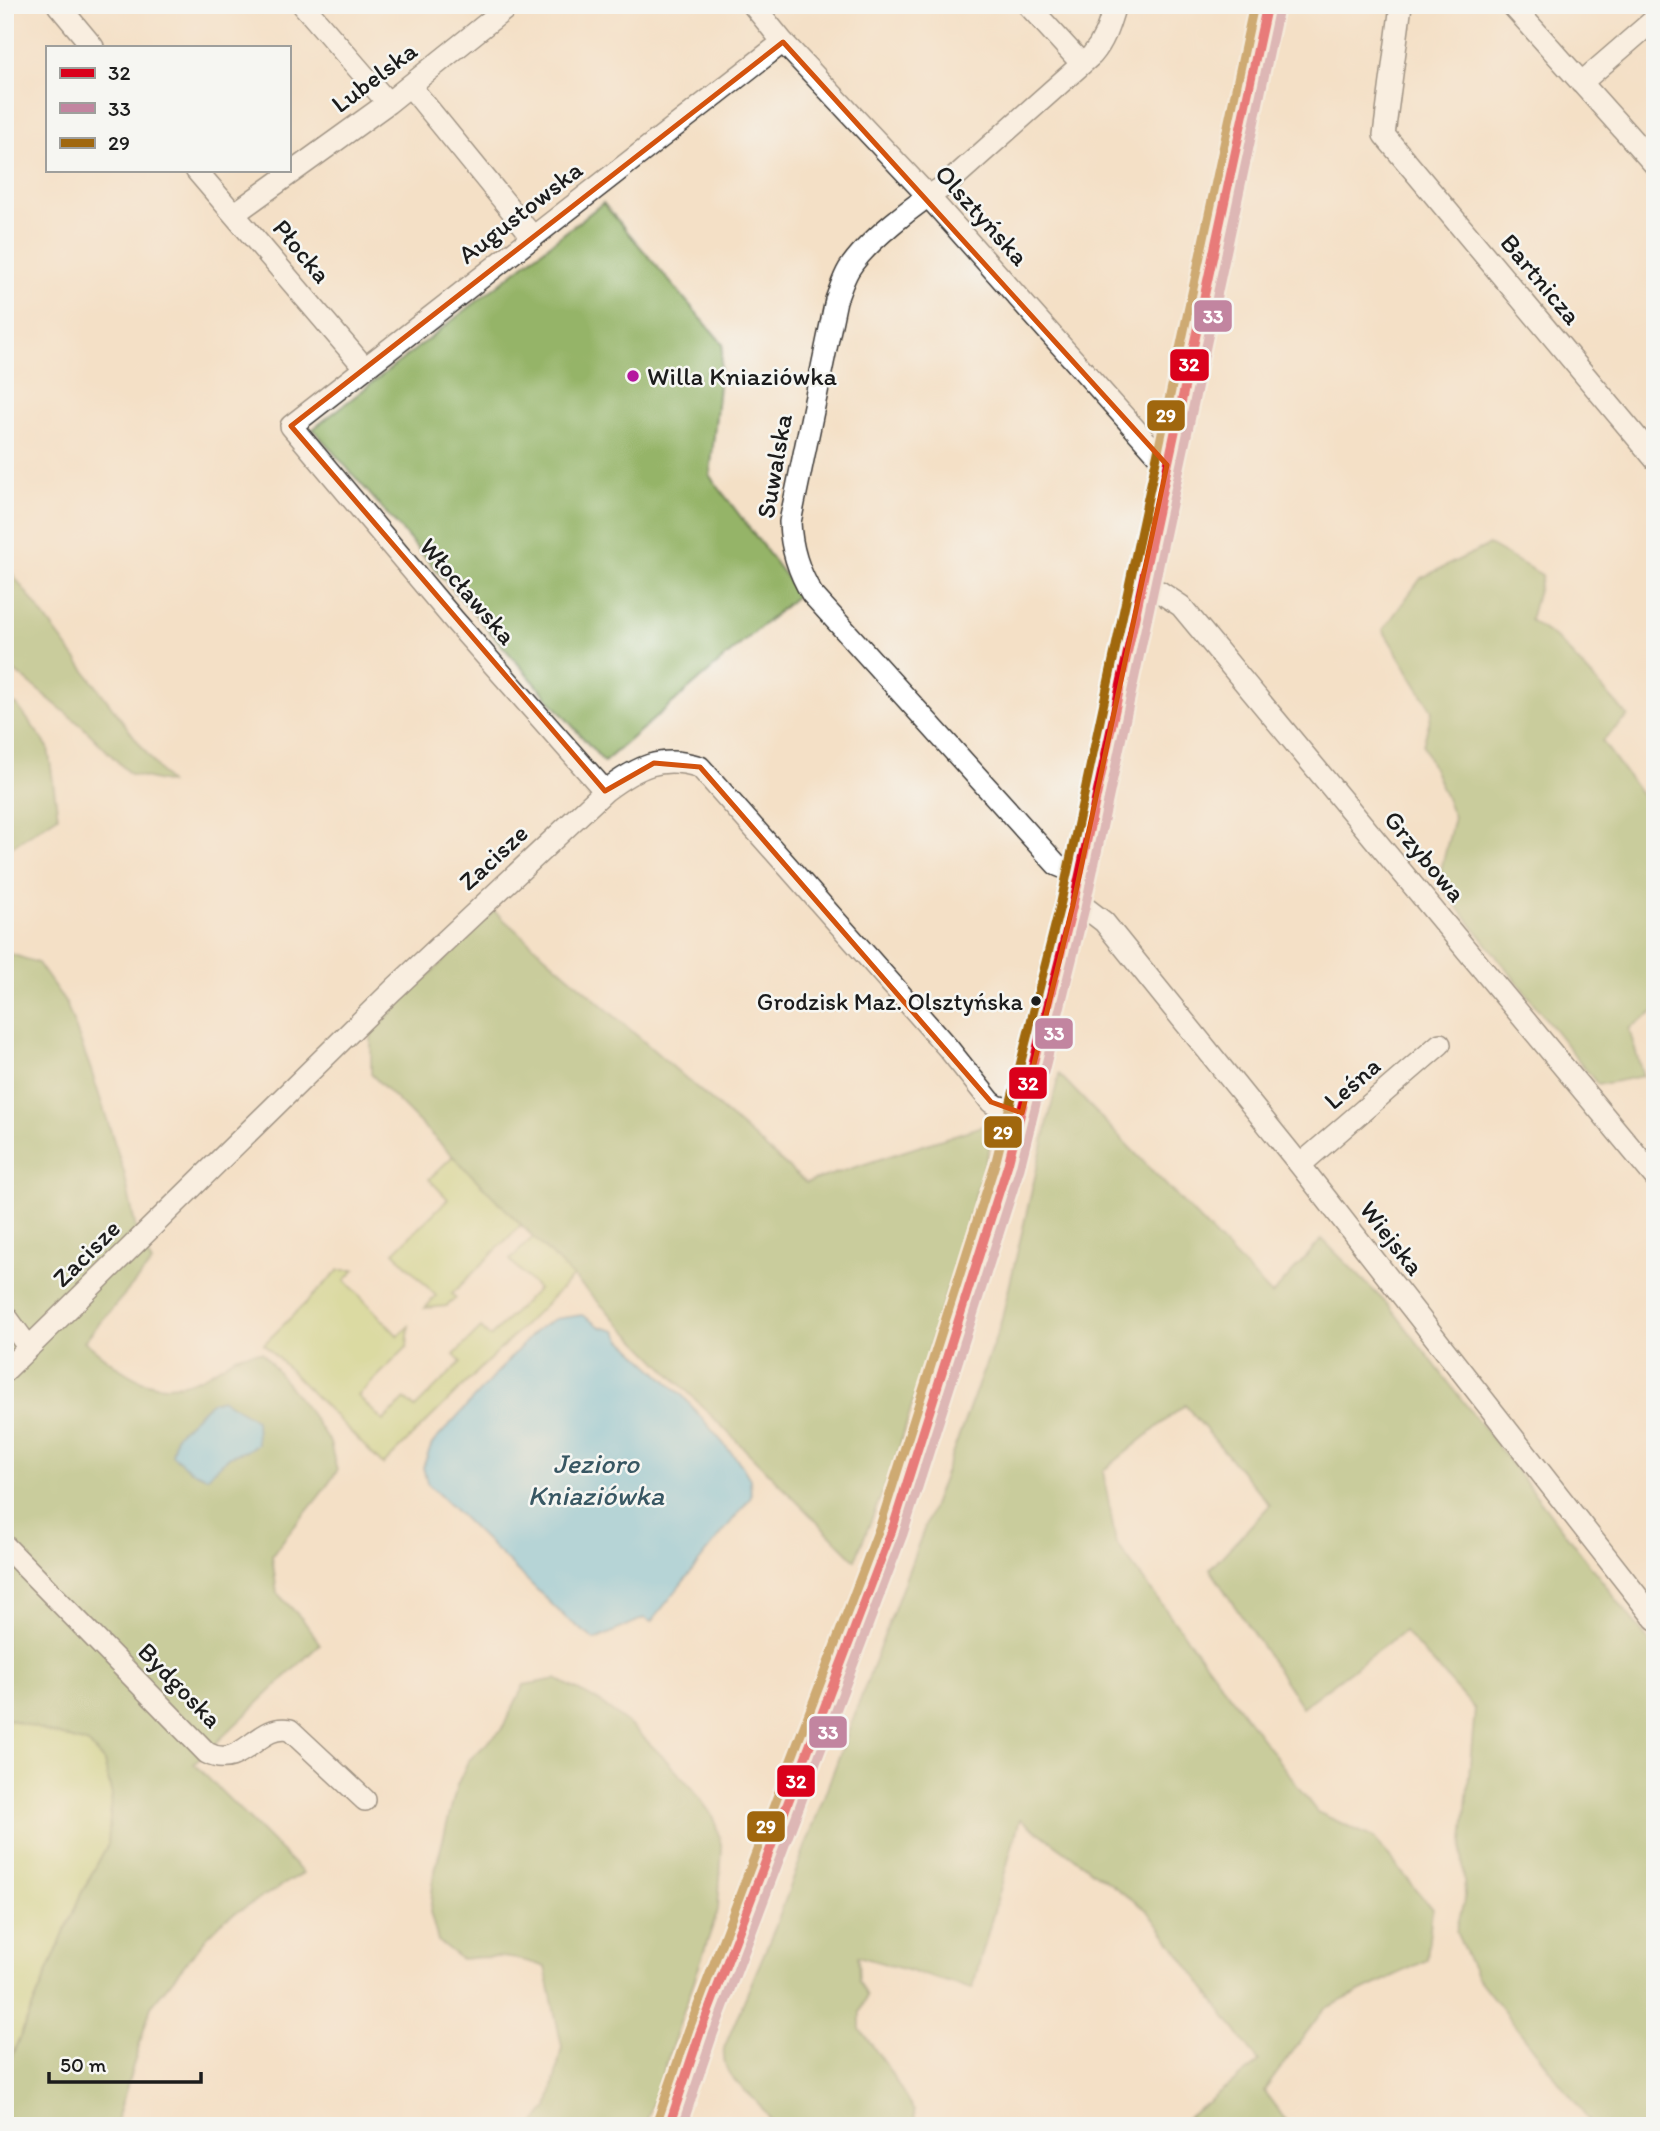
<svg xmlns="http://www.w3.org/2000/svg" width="1660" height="2131" font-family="Itim,sans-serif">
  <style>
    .green { fill: #bcd276; stroke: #6c7749; stroke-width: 2 }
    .forest { fill: #95b467; stroke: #586842; stroke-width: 2 }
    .water { fill: #6bc5e8; stroke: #447082; stroke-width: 2 }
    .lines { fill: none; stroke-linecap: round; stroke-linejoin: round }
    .street-casing { stroke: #3c3936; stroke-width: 24 }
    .secondary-casing { stroke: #3c3936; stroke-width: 33 }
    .street { stroke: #fff; stroke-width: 21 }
    .secondary { stroke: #fff; stroke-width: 30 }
    .bus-1-casing { stroke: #f6f6f2; stroke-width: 14 }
    .bus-2-casing { stroke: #f6f6f2; stroke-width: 14 }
    .bus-3-casing { stroke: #f6f6f2; stroke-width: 14 }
    .bus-1 { stroke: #da001b; stroke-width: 9 }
    .bus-2 { stroke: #c285a0; stroke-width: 9 }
    .bus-3 { stroke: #a0670e; stroke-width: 9 }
    .marked { fill: none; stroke: #d4530e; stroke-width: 5; stroke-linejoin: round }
    .poi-dot { fill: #b5179e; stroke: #f6f6f2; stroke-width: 2.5 }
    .bus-dot { fill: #1c1c1c; stroke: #f6f6f2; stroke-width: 2.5 }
    .labels { text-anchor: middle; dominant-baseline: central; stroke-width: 5; stroke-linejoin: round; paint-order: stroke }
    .bus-label { font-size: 24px; fill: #1c1c1c; stroke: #f6f6f2; text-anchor: end }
    .street-label { font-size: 26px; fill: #1c1c1c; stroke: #f6f6f2 }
    .poi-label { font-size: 26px; fill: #1c1c1c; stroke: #f6f6f2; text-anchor: start }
    .water-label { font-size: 28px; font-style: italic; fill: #385763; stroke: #f6f6f2 }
    .line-badge { stroke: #f6f6f2; stroke-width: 2.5 }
    .badge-label { font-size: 19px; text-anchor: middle; font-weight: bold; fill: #fff }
  </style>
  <rect width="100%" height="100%" fill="#f6f6f2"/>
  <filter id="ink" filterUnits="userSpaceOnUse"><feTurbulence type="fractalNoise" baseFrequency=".0143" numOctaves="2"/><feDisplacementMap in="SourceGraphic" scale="14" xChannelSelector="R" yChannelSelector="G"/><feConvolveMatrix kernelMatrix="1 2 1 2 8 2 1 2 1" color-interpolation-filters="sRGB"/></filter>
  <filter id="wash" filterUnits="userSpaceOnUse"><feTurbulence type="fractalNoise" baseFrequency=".00686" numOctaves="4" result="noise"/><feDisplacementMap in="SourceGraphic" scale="28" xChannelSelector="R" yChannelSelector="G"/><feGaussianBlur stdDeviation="1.57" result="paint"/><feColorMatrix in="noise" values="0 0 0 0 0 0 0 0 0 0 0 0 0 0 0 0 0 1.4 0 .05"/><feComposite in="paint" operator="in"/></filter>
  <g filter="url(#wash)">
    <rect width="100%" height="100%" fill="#f4e0c6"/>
    <!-- green -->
    <path class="green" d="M453 1156 522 1224 452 1294 456 1298 447 1306 425 1308 436 1296 394 1252 448 1199 429 1179Z
      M534 1236 574 1276 383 1465 264 1344 339 1270H355L345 1280 398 1336 409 1326 407 1347 358 1396 383 1421 405 1399 415 1408 461 1362 454 1355 481 1328 490 1337 538 1289 510 1260Z
      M5 1718 89 1744 104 1762 112 1795 108 1844 80 1896 15 2048 5 2062Z"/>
    <!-- forest -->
    <path class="forest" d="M603 203 723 344 710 476 799 594 604 762 313 429Z
      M1489 545 1542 575 1530 620 1558 640 1628 716 1602 741 1655 813V1011L1629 1029 1643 1076 1598 1085 1438 882 1454 817 1423 745 1432 711 1383 630 1421 578Z
      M5 564 169 783 130 774 83 727 5 663Z
      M5 700 17 705 48 747 58 816 11 847 5 843Z
      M494 911 806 1183 988 1124 992 1140 895 1462 855 1560 371 1074V1032Z
      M5 952 38 963 66 1003 90 1067 124 1172 138 1239 152 1263 84 1341C125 1373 155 1404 208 1374 230 1361 236 1352 262 1352L311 1414 330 1443 337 1471C317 1503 292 1526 272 1556L277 1593 303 1620 320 1644 194 1764 303 1873 225 1919 207 1937 151 2006 115 2126H5V2065L11 2058 80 1896 108 1844 112 1795 104 1762 89 1744 5 1718Z
      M1059 1074 1272 1295 1322 1239 1390 1307 1655 1649V2126H1594L1476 1976 1456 1932 1465 1896 1462 1852 1475 1709 1404 1631 1302 1707 1210 1569 1270 1505 1185 1405 1103 1471 1116 1543 1317 1812 1374 1838 1432 1909 1427 1960 1324 2009 1264 2091 1290 2126H1177L1259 2062 1148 1911 1020 1819 972 1989 858 1956 859 1981 867 1996 860 2012V2029L885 2063 914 2111 916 2126H775C769 2118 764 2110 758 2103 741 2085 721 2076 724 2048L774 1930 1000 1326Z
      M556 1679 597 1700 636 1730 664 1758 693 1789 714 1818 722 1848 718 1910 645 2126H533L548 2108 562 2047 545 1967C515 1956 493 1955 461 1959L438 1941 430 1912 434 1875 457 1785 468 1761 502 1729 524 1685Z"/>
    <!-- water -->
    <path class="water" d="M582 1315 601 1327 616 1331 622 1340 683 1396 741 1464 750 1479 751 1497 651 1622 644 1618 595 1640 566 1618 427 1483 423 1467 432 1444 535 1331 555 1319Z
      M222 1399 256 1420 257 1444 246 1451 230 1456 207 1477 190 1470 172 1455 176 1435 211 1402Z"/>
  </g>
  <g filter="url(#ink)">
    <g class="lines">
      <defs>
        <path id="street" d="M58 5 93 47
          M303 5 388 103
          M753 5 783 42 928 196 1167 465
          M1028 5 1082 64
          M1401 5 1384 135 1655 459
          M1512 5 1655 165
          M1581 83 1655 19
          M410 86 533 237
          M196 170 365 368
          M234 214 388 103 510 5
          M1141 586 1160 592 1181 606 1655 1177
          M605 791 454 620 291 426 783 42
          M1079 874 1057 865 812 594C798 571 791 549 790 522L836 300C840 290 843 279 849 269 866 242 917 202 946 185L1092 55C1105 40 1109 24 1115 5
          M1073 905 1087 909 1104 922 1300 1165 1655 1619
          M1300 1165 1440 1044
          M5 1315 29 1348
          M5 1371 393 990 605 791C637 767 661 754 700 767L948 1048 991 1102 997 1106 1022 1113
          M5 1546 207 1753C242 1772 258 1722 290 1730L365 1800"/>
        <path id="secondary" d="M669 2126 700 2033 892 1530 981 1254 1008 1164 1073 905 1267 5"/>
      </defs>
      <!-- street casing -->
      <use href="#street" class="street-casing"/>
      <!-- secondary casing -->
      <use href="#secondary" class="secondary-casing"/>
      <!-- street -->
      <use href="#street" class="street"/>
      <!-- secondary -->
      <use href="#secondary" class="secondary"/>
      <defs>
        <path id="bus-1" d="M669 2126 700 2033 892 1530 1008 1164 1073 905 1267 5"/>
        <path id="bus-2" d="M682 2126 712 2037 903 1534 1020 1168 1085 908 1279 8"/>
        <path id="bus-3" d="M657 2122 689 2029 880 1526 996 1161 1061 902 1254 5"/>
      </defs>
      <!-- bus-1 casing -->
      <use href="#bus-1" class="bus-1-casing"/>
      <!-- bus-2 casing -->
      <use href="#bus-2" class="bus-2-casing"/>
      <!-- bus-3 casing -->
      <use href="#bus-3" class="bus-3-casing"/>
      <!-- bus-1 -->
      <use href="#bus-1" class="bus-1"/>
      <!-- bus-2 -->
      <use href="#bus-2" class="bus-2"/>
      <!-- bus-3 -->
      <use href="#bus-3" class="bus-3"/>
    </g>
  </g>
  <!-- marked area -->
  <path d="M0 0H1660V2131H0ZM783 42 1167 465 1073 905 1022 1113 991 1102 700 767 654 763 605 791 291 426Z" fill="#f4e0c6" fill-opacity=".55" fill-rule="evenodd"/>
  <path class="marked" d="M783 42 1167 465 1073 905 1022 1113 991 1102 700 767 654 763 605 791 291 426Z"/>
  <!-- markers -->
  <circle class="poi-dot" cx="633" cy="376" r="7"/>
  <circle class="bus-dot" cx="1036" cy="1001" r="6"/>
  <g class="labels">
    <!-- bus labels -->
    <g class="bus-label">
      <text x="1023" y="1001">Grodzisk Maz. Olsztyńska</text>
    </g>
    <!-- street labels -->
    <g class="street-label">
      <text transform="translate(374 77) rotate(-37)">Lubelska</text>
      <text transform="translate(520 212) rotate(-38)">Augustowska</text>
      <text transform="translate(982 215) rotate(48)">Olsztyńska</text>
      <text transform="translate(302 251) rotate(50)">Płocka</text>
      <text transform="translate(1541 279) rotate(50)">Bartnicza</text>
      <text transform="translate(774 466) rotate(-80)">Suwalska</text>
      <text transform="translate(468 591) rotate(49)">Włocławska</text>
      <text transform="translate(1425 856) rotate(50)">Grzybowa</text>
      <text transform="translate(493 857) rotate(-43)">Zacisze</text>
      <text transform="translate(1352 1083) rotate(-41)">Leśna</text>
      <text transform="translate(1392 1238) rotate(52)">Wiejska</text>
      <text transform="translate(86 1253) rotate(-45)">Zacisze</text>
      <text transform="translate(180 1685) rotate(46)">Bydgoska</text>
    </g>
    <!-- poi labels -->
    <g class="poi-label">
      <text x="647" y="376">Willa Kniaziówka</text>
    </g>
    <!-- water labels -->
    <g class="water-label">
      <text x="596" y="1463">Jezioro<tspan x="596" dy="32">Kniaziówka</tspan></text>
    </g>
  </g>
  <g class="line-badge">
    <rect x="1193" y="299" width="40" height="34" rx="7" fill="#c285a0"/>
    <rect x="1169" y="348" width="41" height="34" rx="7" fill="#da001b"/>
    <rect x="1146" y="399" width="40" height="33" rx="7" fill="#a0670e"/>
    <rect x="1034" y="1017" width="40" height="33" rx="7" fill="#c285a0"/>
    <rect x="1008" y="1066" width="40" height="34" rx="7" fill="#da001b"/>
    <rect x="983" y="1115" width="40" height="34" rx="7" fill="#a0670e"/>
    <rect x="808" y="1715" width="40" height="34" rx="7" fill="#c285a0"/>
    <rect x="776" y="1764" width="40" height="34" rx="7" fill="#da001b"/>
    <rect x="746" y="1810" width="40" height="33" rx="7" fill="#a0670e"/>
  </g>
  <g class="badge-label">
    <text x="1213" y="323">33</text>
    <text x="1189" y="371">32</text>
    <text x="1166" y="422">29</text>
    <text x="1054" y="1040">33</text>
    <text x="1028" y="1090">32</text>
    <text x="1003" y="1139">29</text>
    <text x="828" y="1739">33</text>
    <text x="796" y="1788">32</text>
    <text x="766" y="1833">29</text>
  </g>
  <!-- margin -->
  <rect width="1660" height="2131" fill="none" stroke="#f6f6f2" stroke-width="28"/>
  <!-- legend -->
  <rect x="46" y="46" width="245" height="126" fill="#f6f6f2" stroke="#9f9f9c" stroke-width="2"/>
  <rect x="60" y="68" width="35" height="10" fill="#da001b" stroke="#9f9f9c" stroke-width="2"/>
  <text x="108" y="80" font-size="21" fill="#1c1c1c">32</text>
  <rect x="60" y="103" width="35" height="10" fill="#c285a0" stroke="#9f9f9c" stroke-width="2"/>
  <text x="108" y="116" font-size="21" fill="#1c1c1c">33</text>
  <rect x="60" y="138" width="35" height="10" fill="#a0670e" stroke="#9f9f9c" stroke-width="2"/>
  <text x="108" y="150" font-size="21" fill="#1c1c1c">29</text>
  <!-- scale -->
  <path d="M49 2072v10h152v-10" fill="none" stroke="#1c1c1c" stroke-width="3.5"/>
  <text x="60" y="2072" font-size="21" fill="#1c1c1c" stroke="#f6f6f2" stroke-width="5" paint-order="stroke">50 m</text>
</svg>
